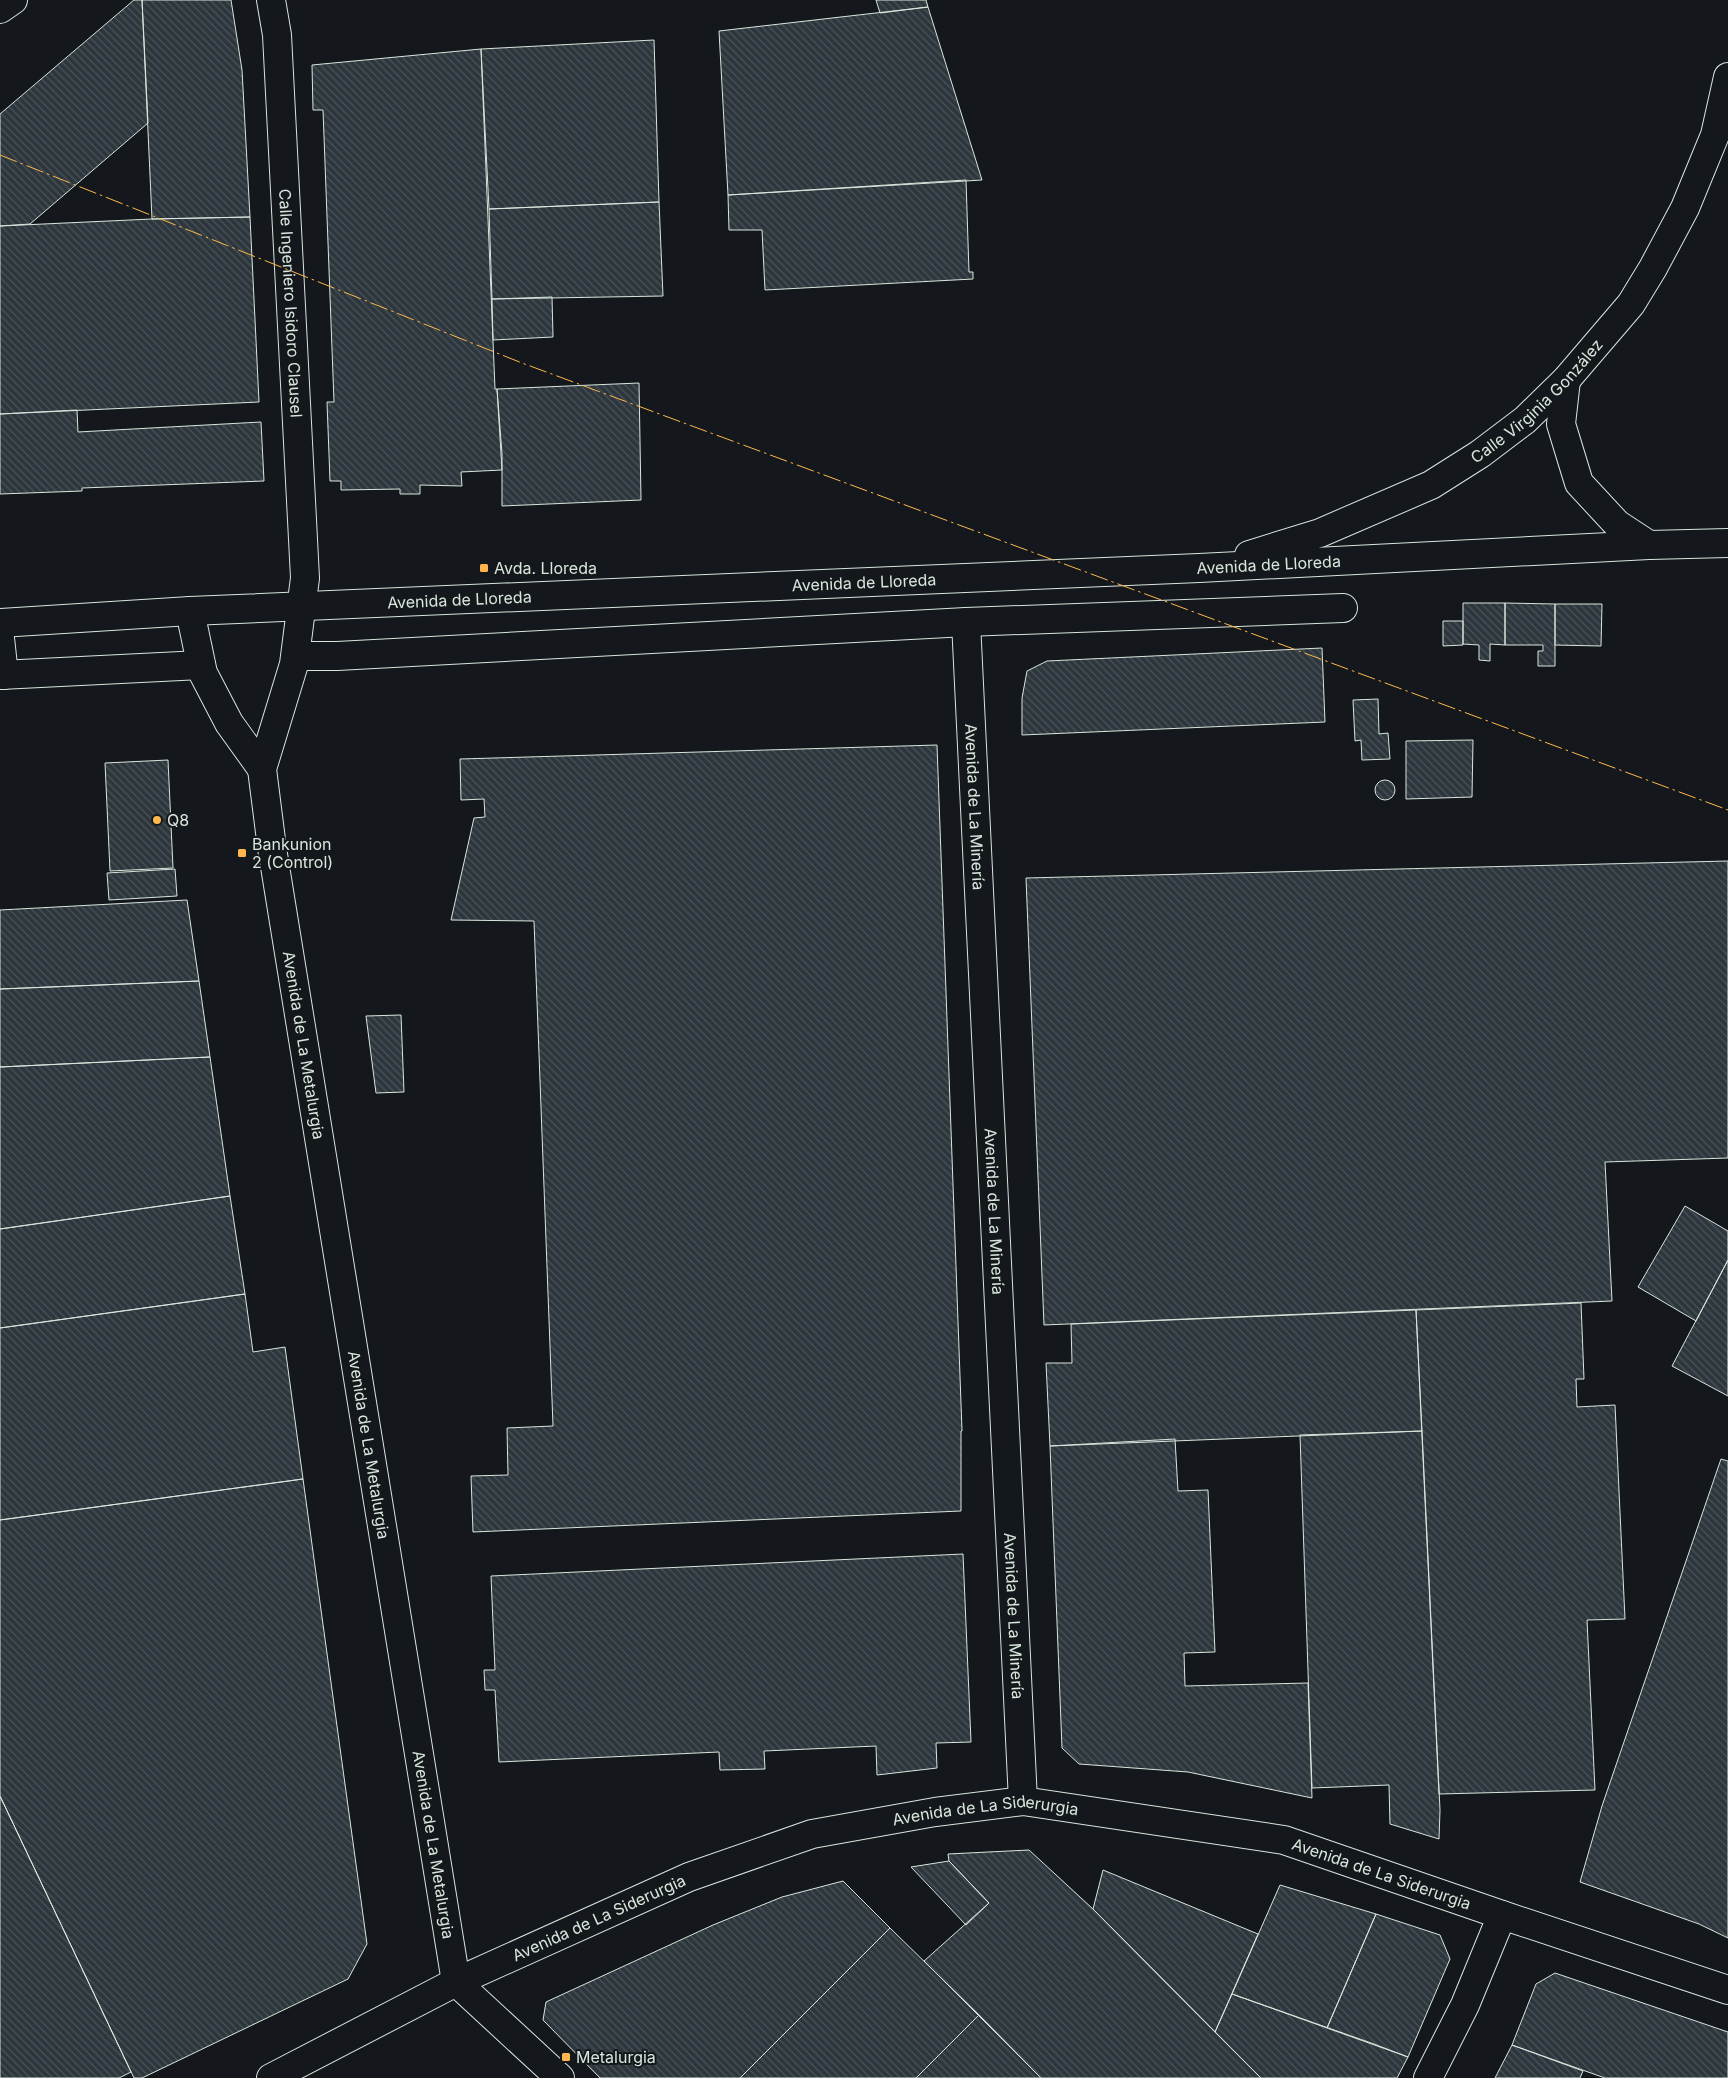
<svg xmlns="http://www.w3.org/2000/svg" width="1728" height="2078" font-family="Inter,sans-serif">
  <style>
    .building { fill: url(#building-back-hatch); stroke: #d8e6dc }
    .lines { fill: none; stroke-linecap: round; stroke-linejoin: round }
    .minor-casing { stroke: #d8e6dc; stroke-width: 30 }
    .minor { stroke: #14181c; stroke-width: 28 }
    .power { stroke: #ffb74d; stroke-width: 1; stroke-dasharray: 18 4 2.5 4; stroke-linecap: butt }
    .poi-dot { fill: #ffb74d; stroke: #14181c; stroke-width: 2 }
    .labels { text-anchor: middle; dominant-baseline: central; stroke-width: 4; stroke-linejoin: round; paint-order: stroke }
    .street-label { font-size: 16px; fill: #d8e6dc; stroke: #14181c }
    .poi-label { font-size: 16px; fill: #d8e6dc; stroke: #14181c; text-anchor: start }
  </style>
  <defs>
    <pattern id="building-back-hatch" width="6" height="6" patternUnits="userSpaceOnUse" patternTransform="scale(1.25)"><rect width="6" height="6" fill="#2c363c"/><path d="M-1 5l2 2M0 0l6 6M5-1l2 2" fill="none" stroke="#4a5358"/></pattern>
  </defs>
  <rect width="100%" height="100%" fill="#14181c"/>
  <!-- building -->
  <path class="building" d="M134 0H142L148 123 30 224 0 226V114Z
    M142 0H231L242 70 250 217 152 219Z
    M876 0H926L928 7 880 13Z
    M928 7 982 180 728 195 719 31Z
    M654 40 659 202 489 209 481 49Z
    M481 49 495 389H497L502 470 461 472 462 486 420 485V494H400V489L341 490V481H330L327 402H334L323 110H313L312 65Z
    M966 180 969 272H973V279L765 290 762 230H729L728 195Z
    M659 202 663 296 492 299 489 209Z
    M250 217 259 402 0 414V226L152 219Z
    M552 297 553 337 493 340 492 299Z
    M639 383 641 500 502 506V454L497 389Z
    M77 410 78 432 261 422 264 481 82 488V491L0 494V414Z
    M1463 603H1505V645L1490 644V661L1479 660V645L1463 644Z
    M1505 603 1555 604V666H1538V651H1543V645H1505Z
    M1555 604H1602L1601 646 1555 645Z
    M1443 621H1463V645L1443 646Z
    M1322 648 1325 722 1022 735V698L1027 671 1047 661Z
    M1378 699 1379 734 1388 733 1390 759 1362 760 1361 740 1355 741 1353 700Z
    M1473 740 1472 797 1406 799V741Z
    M937 745 962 1431H961V1511L473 1532 471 1476 508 1475 507 1428 553 1426 534 921 451 920 474 818 485 817 484 799 461 800 460 759Z
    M168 760 173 868 110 871 105 763Z
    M1375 790a10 10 0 1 1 20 0a10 10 0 1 1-20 0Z
    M1728 861V1158L1605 1162 1612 1301 1044 1325 1026 878Z
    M175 869 177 896 109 900 107 873Z
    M187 900 199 981 0 989V910Z
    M199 981 210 1057 0 1067V989Z
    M401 1015 404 1092 376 1093 366 1016Z
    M210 1057 230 1196 0 1229V1067Z
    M230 1196 245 1294 0 1328V1229Z
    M1685 1206 1728 1231V1260L1696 1321 1638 1287Z
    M1728 1260V1396L1672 1366Z
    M245 1294 253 1352 285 1347 303 1479 0 1520V1328Z
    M1581 1303 1584 1379H1576L1577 1407 1615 1405 1625 1619 1587 1620 1595 1790 1439 1794 1416 1310Z
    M1416 1310 1422 1431 1050 1446 1046 1363H1072L1071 1324Z
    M1422 1431 1440 1810 1439 1839 1390 1824 1389 1785 1312 1788 1300 1435Z
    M1175 1439 1178 1491 1208 1490 1215 1652 1184 1653 1185 1686 1308 1683 1312 1798 1188 1772 1079 1764 1062 1748 1050 1446Z
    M1721 1459 1728 1461V1938L1699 1924 1580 1882 1602 1806Z
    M303 1479 367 1944 348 1979 142 2078H134L0 1796V1520Z
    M963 1554 971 1742 936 1743 937 1768 877 1775 876 1746 764 1751 765 1769 720 1770 719 1752 499 1762 495 1690H485L484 1670H495L491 1576Z
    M0 1796 131 2072 119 2078H0Z
    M1029 1850 1093 1909 1261 2078H1041L924 1961 989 1903 949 1861 948 1854Z
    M949 1861 989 1903 966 1925 911 1867Z
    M1103 1870 1258 1934 1215 2032 1093 1909Z
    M843 1881 890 1928 740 2078H600L543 2020 546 2002 713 1925 782 1897Z
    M1280 1885 1376 1914 1327 2028 1232 1994Z
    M1376 1914 1440 1935 1450 1959 1408 2057 1327 2028Z
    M890 1928 979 2015 916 2078H740Z
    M1555 1973 1728 2032V2078H1605L1512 2045 1536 1984Z
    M1232 1994 1374 2044 1408 2057 1397 2078H1261L1215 2032Z
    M979 2015 1041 2078H916Z
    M1512 2045 1583 2071 1580 2078H1495Z"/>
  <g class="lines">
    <defs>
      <g id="minor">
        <path id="s1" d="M271 0 277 35 305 578 294 664 262 769 272 848 456 1982 560 2078"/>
        <path d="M0 9 13 0"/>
        <path d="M1566 380 1561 424 1579 483 1617 524 1649 545"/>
        <path id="s2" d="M1249 555 1320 533 1431 485 1480 454 1525 420 1566 380 1631 304 1653 268 1685 208 1715 135 1728 77"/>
        <path d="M190 611 203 673 229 723 262 769"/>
        <path id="s3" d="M966 622 1023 1801"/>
        <path id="s4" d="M0 623 190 611 1199 568 1649 545 1728 543"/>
        <path d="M0 638 4 675"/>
        <path d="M296 656H337L966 622 1343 608"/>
        <path d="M0 675 201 665"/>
        <path id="s5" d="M271 2078 456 1982 689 1877 812 1834 935 1812 1023 1801 1284 1840 1502 1915 1728 1990"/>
        <path d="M1428 2078 1465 2005 1502 1915"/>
      </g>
    </defs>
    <!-- minor casing -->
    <use href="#minor" class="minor-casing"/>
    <!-- minor -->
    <use href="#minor" class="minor"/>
    <!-- power -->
    <path class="power" d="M0 155 522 363 1728 810"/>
  </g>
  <!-- markers -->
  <g class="poi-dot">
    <rect x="479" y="563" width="10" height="10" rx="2.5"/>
    <circle cx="157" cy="820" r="5"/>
    <rect x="237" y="848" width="10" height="10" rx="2.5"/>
    <rect x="561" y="2052" width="10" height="10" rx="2.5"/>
  </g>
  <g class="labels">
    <!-- street labels -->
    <g class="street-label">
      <text stroke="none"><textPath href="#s1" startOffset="304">Calle Ingeniero Isidoro Clausel</textPath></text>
      <text stroke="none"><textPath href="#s2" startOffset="331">Calle Virginia González</textPath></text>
      <text stroke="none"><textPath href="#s4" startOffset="1270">Avenida de Lloreda</textPath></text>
      <text stroke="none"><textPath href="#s4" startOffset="865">Avenida de Lloreda</textPath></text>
      <text stroke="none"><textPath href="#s4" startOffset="460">Avenida de Lloreda</textPath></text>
      <text stroke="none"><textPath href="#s3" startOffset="185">Avenida de La Minería</textPath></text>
      <text stroke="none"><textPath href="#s1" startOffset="1055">Avenida de La Metalurgia</textPath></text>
      <text stroke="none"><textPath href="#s3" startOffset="590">Avenida de La Minería</textPath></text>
      <text stroke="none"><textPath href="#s1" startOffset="1460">Avenida de La Metalurgia</textPath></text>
      <text stroke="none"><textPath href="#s3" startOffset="995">Avenida de La Minería</textPath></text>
      <text stroke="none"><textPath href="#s5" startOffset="770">Avenida de La Siderurgia</textPath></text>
      <text stroke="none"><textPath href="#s1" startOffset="1865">Avenida de La Metalurgia</textPath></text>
      <text stroke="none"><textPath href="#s5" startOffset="1175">Avenida de La Siderurgia</textPath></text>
      <text stroke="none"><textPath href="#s5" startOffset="365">Avenida de La Siderurgia</textPath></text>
    </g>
    <!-- poi labels -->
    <g class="poi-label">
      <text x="494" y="568">Avda. Lloreda</text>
      <text x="167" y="820">Q8</text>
      <text x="252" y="844">Bankunion<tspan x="252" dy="18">2 (Control)</tspan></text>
      <text x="576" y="2057">Metalurgia</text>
    </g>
  </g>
</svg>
